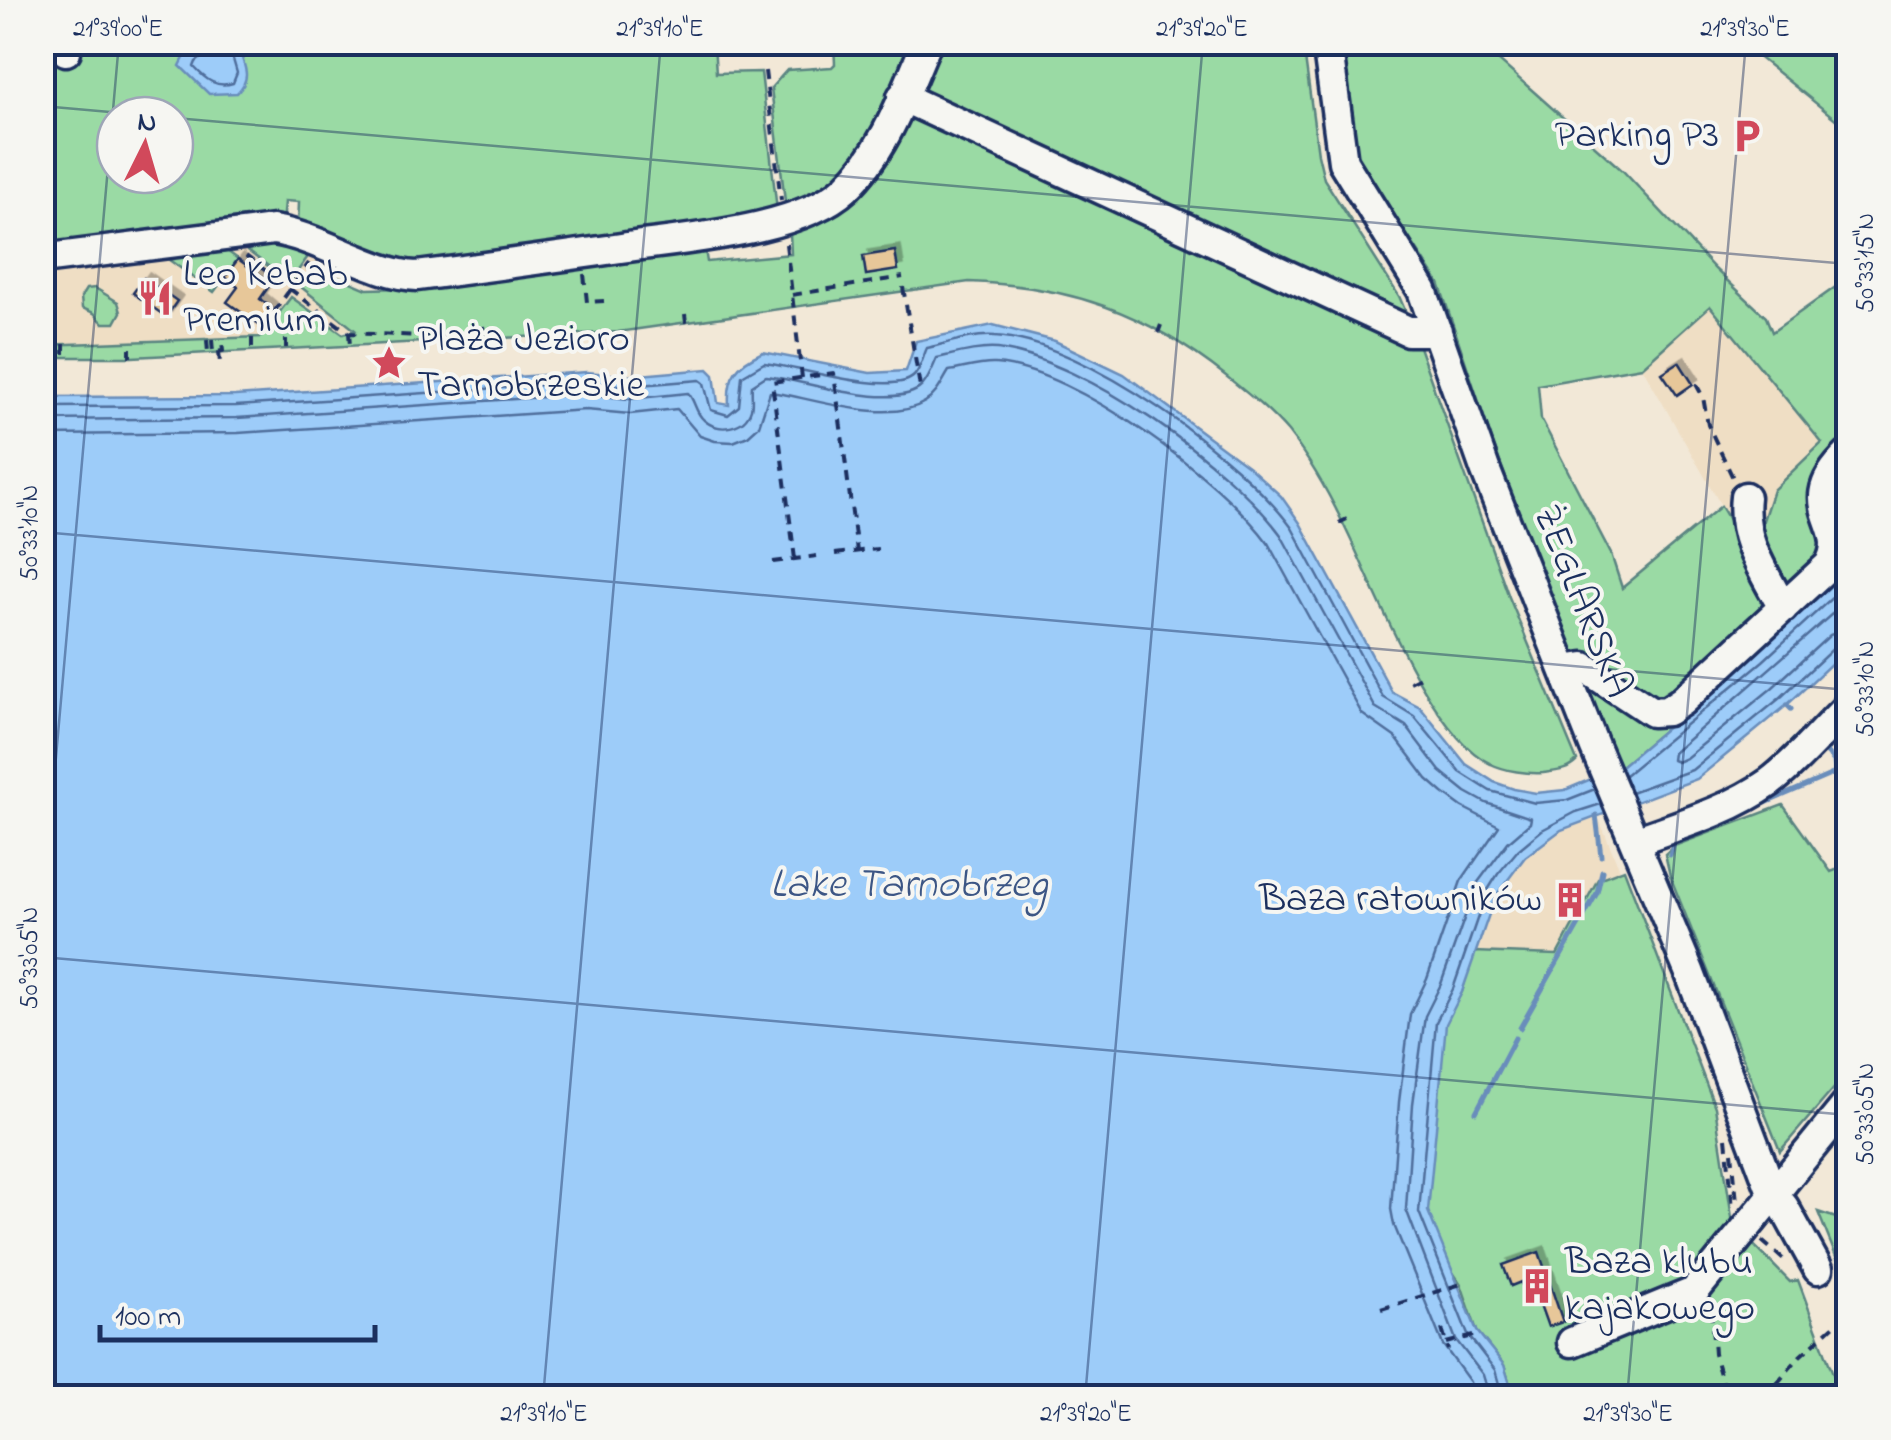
<svg xmlns="http://www.w3.org/2000/svg" width="1891" height="1440" font-family="'Indie Flower',sans-serif">
  <style>
    .built { fill: #efdec4 }
    .green { fill: #9adaa4; stroke: #5a8481; stroke-width: 2.5; fill-rule: evenodd }
    .water { fill: #9dccf9; stroke: #698dbb; stroke-width: 2.5 }
    .lines { fill: none; stroke-linecap: round; stroke-linejoin: round }
    .shore { stroke: #4f6e9c; stroke-width: 2.5 }
    .stream { stroke: #698dbb; stroke-width: 5 }
    .building { fill: #e7c799; stroke: #1b2f5e; stroke-width: 2.5; filter: url(#shadow) }
    .minor-casing { stroke: #1b2f5e; stroke-width: 35 }
    .path { stroke: #1b2f5e; stroke-width: 4; stroke-dasharray: 10 8; stroke-linecap: butt }
    .minor { stroke: #f6f6f2; stroke-width: 28 }
    .ticks { fill: none; stroke: #1b2f5e; stroke-width: 2.5; stroke-opacity: 0.45 }
    .labels { text-anchor: middle; dominant-baseline: central; stroke-width: 8; stroke-linejoin: round; paint-order: stroke }
    .poi-label { font-size: 40px; fill: #1b2f5e; stroke: #f6f6f2; text-anchor: start }
    .street-label { font-size: 40px; fill: #1b2f5e; stroke: #f6f6f2 }
    .water-label { font-size: 42px; font-style: italic; fill: #3c5685; stroke: #f6f6f2 }
    .neatline { fill: none; stroke: #1b2f5e; stroke-width: 4 }
    .ticks-label { font-size: 25px; text-anchor: middle; fill: #1b2f5e }
  </style>
  <defs>
    <filter id="shadow"><feDropShadow dx="5.5" dy="-5.5" stdDeviation="0" flood-color="#0004"/></filter>
  </defs>
  <rect width="100%" height="100%" fill="#f2e8d7"/>
  <filter id="ink" filterUnits="userSpaceOnUse"><feTurbulence type="fractalNoise" baseFrequency=".01" numOctaves="2"/><feDisplacementMap in="SourceGraphic" scale="20" xChannelSelector="R" yChannelSelector="G"/><feConvolveMatrix kernelMatrix="1 2 1 2 8 2 1 2 1" color-interpolation-filters="sRGB"/></filter>
  <g filter="url(#ink)">
    <!-- built -->
    <path class="built" d="M277 240 325 254 302 287 357 329 311 335 43 344 42 270Z
      M1710 306 1822 443 1773 490 1751 558 1642 367Z
      M1597 814 1620 870 1598 880 1557 955 1474 952 1495 897 1525 857 1561 830Z"/>
    <!-- green -->
    <path class="green" d="M90 42 714 44 716 73 761 72 777 210 425 269 298 227 299 202 285 201 283 225 43 252 42 58C58 46 74 54 90 42ZM115 115H175V175H115Z
      M834 43H914L874 138 845 180 786 209 771 88 787 70 832 67 835 64Z
      M939 43H1303L1318 154 1324 179 1399 296 1411 324 917 91Z
      M1341 43H1479L1623 171 1715 269 1766 317 1772 332 1847 279 1848 280V480L1836 493 1848 553V570L1756 653 1620 767 1571 655 1490 435 1439 283 1357 159ZM1710 306 1822 443 1773 490 1751 557 1721 506 1622 588 1611 554 1541 419 1538 385 1642 367Z
      M1741 43H1848V132L1843 125Z
      M909 116 924 117 1418 344 1509 597 1577 761C1567 771 1557 771 1543 773 1528 774 1505 771 1491 764 1432 737 1377 594 1349 536 1332 499 1313 464 1288 432 1270 411 1247 393 1226 376 1145 312 1071 286 969 282L618 332 132 357H43L42 345 261 337 291 297 343 334 355 330 301 287 316 267 367 289 405 288 704 244 707 262 791 254 790 233Z
      M260 238 314 248 290 282 234 241Z
      M216 243 238 259 214 292 158 252Z
      M86 289 95 288 118 302 121 312 115 323H103L94 313 82 308 81 297Z
      M1783 805 1831 872 1848 865V1072L1780 1151 1670 876 1665 854 1674 846Z
      M1624 869 1715 1107 1733 1224 1790 1282 1798 1280 1835 1379 1838 1397H1514L1504 1365 1477 1331 1461 1284 1372 1153 1462 992 1474 952 1557 955 1598 879Z
      M1818 1212 1848 1222V1286Z"/>
    <!-- water -->
    <path class="water" d="M206 43 238 44C241 63 255 75 237 93L209 94 180 66 185 56Z
      M993 325 1055 341 1124 374 1249 467 1281 496 1300 523 1392 692 1420 707 1466 764 1494 782 1514 789 1536 793 1565 790 1620 767 1756 653 1848 570V648L1787 705 1697 779 1561 830 1525 857 1495 897 1462 992 1446 1024 1428 1211 1477 1331 1504 1365 1514 1397H43L42 397 235 396 587 372 628 376 708 369 714 375 718 403 729 405C727 375 737 364 763 352L870 373 906 371 916 341Z"/>
    <g class="lines">
      <!-- shore -->
      <path class="shore" d="M211 42 209 52 196 62 194 67C206 80 216 88 233 83L237 73 228 42
        M42 407 236 406 587 382 628 386 700 380 704 383 711 410 728 415 739 406 742 376 764 363C793 366 893 397 914 376 921 369 923 356 927 348 948 343 975 334 995 336 1086 342 1239 456 1292 528L1383 697 1414 716 1460 772 1490 791 1535 803 1567 800 1595 789
        M42 420 237 418 587 394 629 399 688 393C695 400 695 413 704 420 718 433 745 429 751 409 753 402 751 393 752 385L766 376C800 379 895 413 922 386 929 379 933 367 937 358 955 354 980 347 998 349 1086 361 1229 464 1281 535L1375 707 1406 726 1440 771 1466 792 1486 803 1531 818 1530 823 1508 842 1476 885 1441 984 1425 1016 1413 1104 1406 1209 1456 1340 1483 1375 1490 1398
        M42 435 238 433 586 410 630 414 677 409 700 436 715 441 733 442 748 436 759 426 770 392C811 397 887 426 925 402 937 395 942 382 949 371 963 369 981 363 995 364 1075 369 1222 480 1268 543L1362 714 1396 738 1427 779 1443 793 1462 807 1499 826 1461 881 1427 979 1410 1014 1399 1102 1391 1209 1394 1225 1443 1345 1470 1382 1475 1398
        M1848 600 1673 753 1672 760 1677 762 1686 758 1772 688 1830 635 1848 629
        M1624 776 1763 661 1848 583
        M1631 792 1692 770 1780 698 1838 644 1848 642
        M1503 1398 1495 1370 1468 1335 1419 1212 1436 1022 1453 989 1486 893 1498 874 1518 850 1542 830 1576 812 1601 804"/>
      <!-- stream -->
      <path class="stream" d="M1787 705 1791 709
        M1835 760 1848 751
        M1754 808 1835 773 1834 761 1822 747
        M1596 815 1601 856
        M1670 855 1675 840
        M1520 1028 1597 893 1602 871
        M1476 1112 1515 1038"/>
    </g>
    <!-- building -->
    <path class="building" d="M895 251 898 270 866 275 863 256Z
      M238 259 271 283 260 299 271 308 259 325 227 302 238 287 225 277Z
      M144 278 177 301 166 317 133 293Z
      M1679 362 1693 384 1677 395 1662 373Z
      M1539 1252 1563 1322 1548 1327 1537 1296 1527 1299 1521 1282 1511 1286 1503 1265Z"/>
    <g class="lines">
      <defs>
        <path id="minor" d="M60 42 66 51
          M1327 42 1343 162 1422 290 1485 469 1595 748 1689 971 1772 1192 1784 1207 1818 1269
          M902 97 1408 331H1437
          M42 259 273 230C321 237 375 275 417 276 485 267 553 258 621 248 682 239 800 231 846 188 886 150 905 92 927 42
          M1745 497C1740 539 1764 572 1783 608
          M1565 670 1584 667 1652 712 1667 711 1682 701 1829 565C1853 523 1793 507 1848 455
          M1635 841C1682 824 1729 811 1770 782 1798 761 1823 730 1848 706
          M1572 1342 1694 1292 1848 1103"/>
      </defs>
      <!-- minor casing -->
      <use href="#minor" class="minor-casing"/>
      <!-- path -->
      <path class="path" d="M765 71 781 200
        M786 244 802 378
        M246 256 349 333 447 337 455 340
        M584 274 587 302 604 301
        M903 287 921 393
        M792 295 903 277
        M685 314 686 323
        M483 326 484 338
        M263 327 309 263
        M349 333 350 346
        M1158 333 1161 325
        M252 338V351
        M286 339V348
        M207 340 208 353
        M212 340 213 352 223 351 222 341
        M56 344V358
        M64 344V357
        M130 348V357
        M219 351 220 364
        M1696 384 1703 397 1708 425 1734 480
        M1339 523 1347 519
        M835 554 878 549
        M795 559 772 382 834 373 857 552
        M773 562 817 556
        M1410 682 1420 677
        M1726 1138 1733 1208
        M1732 1152 1737 1202
        M1762 1241 1785 1261
        M1381 1309 1461 1284
        M1711 1310 1714 1354 1727 1398
        M1442 1329 1448 1350
        M1446 1343 1480 1334
        M1765 1398 1800 1356 1841 1319"/>
      <!-- minor -->
      <use href="#minor" class="minor"/>
    </g>
  </g>
  <!-- ticks -->
  <path class="ticks" d="M42 106 144 115M175 118 1848 264M42 532 1848 690M42 916 119 42M42 957 1848 1115M42 1383 211 1398M543 1398 661 42M1085 1398 1203 42M1627 1398 1746 42"/>
  <!-- icons -->
  <defs>
    <symbol id="parking-bare" viewBox="-9 -9 18 18"><path d="M-3.5-5.5H1a3.5 3.5 0 0 1 0 7H-1V5.5H-3.5ZM-1-3.4V-.6H.8a1.4 1.4 0 0 0 0-2.8Z" fill="#d1495b" stroke="#f6f6f2" stroke-width="2.5" paint-order="stroke"/></symbol>
    <symbol id="restaurant-bare" viewBox="-9 -9 18 18"><path d="M-5-6h1v4h1v-4h1v4h1v-4h1v5L-1.5 .5V6h-2V.5L-5-1ZM5-6V6H3V1.5H1.5Q1.5-4 5-6Z" fill="#d1495b" stroke="#f6f6f2" stroke-width="2.5" paint-order="stroke"/></symbol>
    <symbol id="sight-bare" viewBox="-9 -9 18 18"><path d="M0-6L1.8-2.2L6-1.7L2.9 1.2L3.7 5.4L0 3.3L-3.7 5.4L-2.9 1.2L-6-1.7L-1.8-2.2Z" fill="#d1495b" stroke="#f6f6f2" stroke-width="2.5" paint-order="stroke"/></symbol>
    <symbol id="building-bare" viewBox="-9 -9 18 18"><path d="M-4-6H4V6H1V3H-1V6H-4ZM-2.5-4.3h1.7v1.8h-1.7ZM.8-4.3h1.7v1.8H.8ZM-2.5-1h1.7V.8h-1.7ZM.8-1h1.7V.8H.8Z" fill="#d1495b" stroke="#f6f6f2" stroke-width="2.5" paint-order="stroke"/></symbol>
  </defs>
  <g fill-rule="evenodd">
    <use href="#parking-bare" x="1722" y="111" width="50" height="50"/>
    <use href="#restaurant-bare" x="130" y="273" width="50" height="50"/>
    <use href="#sight-bare" x="364" y="338" width="50" height="50"/>
    <use href="#building-bare" x="1545" y="875" width="50" height="50"/>
    <use href="#building-bare" x="1512" y="1261" width="50" height="50"/>
  </g>
  <g class="labels">
    <!-- poi labels -->
    <g class="poi-label">
      <text x="1719" y="136" text-anchor="end">Parking P3</text>
      <text x="183" y="275">Leo Kebab<tspan x="183" dy="46">Premium</tspan></text>
      <text x="417" y="340">Plaża Jezioro<tspan x="417" dy="46">Tarnobrzeskie</tspan></text>
      <text x="1542" y="900" text-anchor="end">Baza ratowników</text>
      <text x="1565" y="1263">Baza klubu<tspan x="1565" dy="46">kajakowego</tspan></text>
    </g>
    <!-- street labels -->
    <g class="street-label">
      <text transform="translate(1581 602) rotate(68)">ŻEGLARSKA</text>
    </g>
    <!-- water labels -->
    <g class="water-label">
      <text x="909" y="885">Lake Tarnobrzeg</text>
    </g>
  </g>
  <!-- margin -->
  <rect width="1891" height="1440" fill="none" stroke="#f6f6f2" stroke-width="110"/>
  <!-- north arrow -->
  <g transform="translate(145 145) rotate(5)"><circle r="48" fill="#f6f6f2" stroke="#9ea6b7" stroke-width="2.5"/>
  <path d="M0-8L18 38L0 25L-18 38Z" fill="#d1495b"/>
  <text y="-15" font-size="28" font-weight="bold" text-anchor="middle" fill="#1b2f5e">N</text>
  </g>
  <!-- scale -->
  <path d="M100 1325v15h275v-15" fill="none" stroke="#1b2f5e" stroke-width="5"/>
  <text x="115" y="1325" font-size="30" fill="#1b2f5e" stroke="#f6f6f2" stroke-width="8" paint-order="stroke">100 m</text>
  <rect x="55" y="55" width="1781" height="1330" class="neatline"/>
  <g class="ticks-label">
    <text x="118" y="36">21°39'00"E</text>
    <text x="660" y="36">21°39'10"E</text>
    <text x="1202" y="36">21°39'20"E</text>
    <text x="1745" y="36">21°39'30"E</text>
    <text transform="translate(1864 263) rotate(-90)" y="9">50°33'15"N</text>
    <text transform="translate(28 533) rotate(-90)" y="9">50°33'10"N</text>
    <text transform="translate(1864 689) rotate(-90)" y="9">50°33'10"N</text>
    <text transform="translate(28 958) rotate(-90)" y="9">50°33'05"N</text>
    <text transform="translate(1864 1114) rotate(-90)" y="9">50°33'05"N</text>
    <text x="544" y="1421">21°39'10"E</text>
    <text x="1086" y="1421">21°39'20"E</text>
    <text x="1628" y="1421">21°39'30"E</text>
  </g>
</svg>
